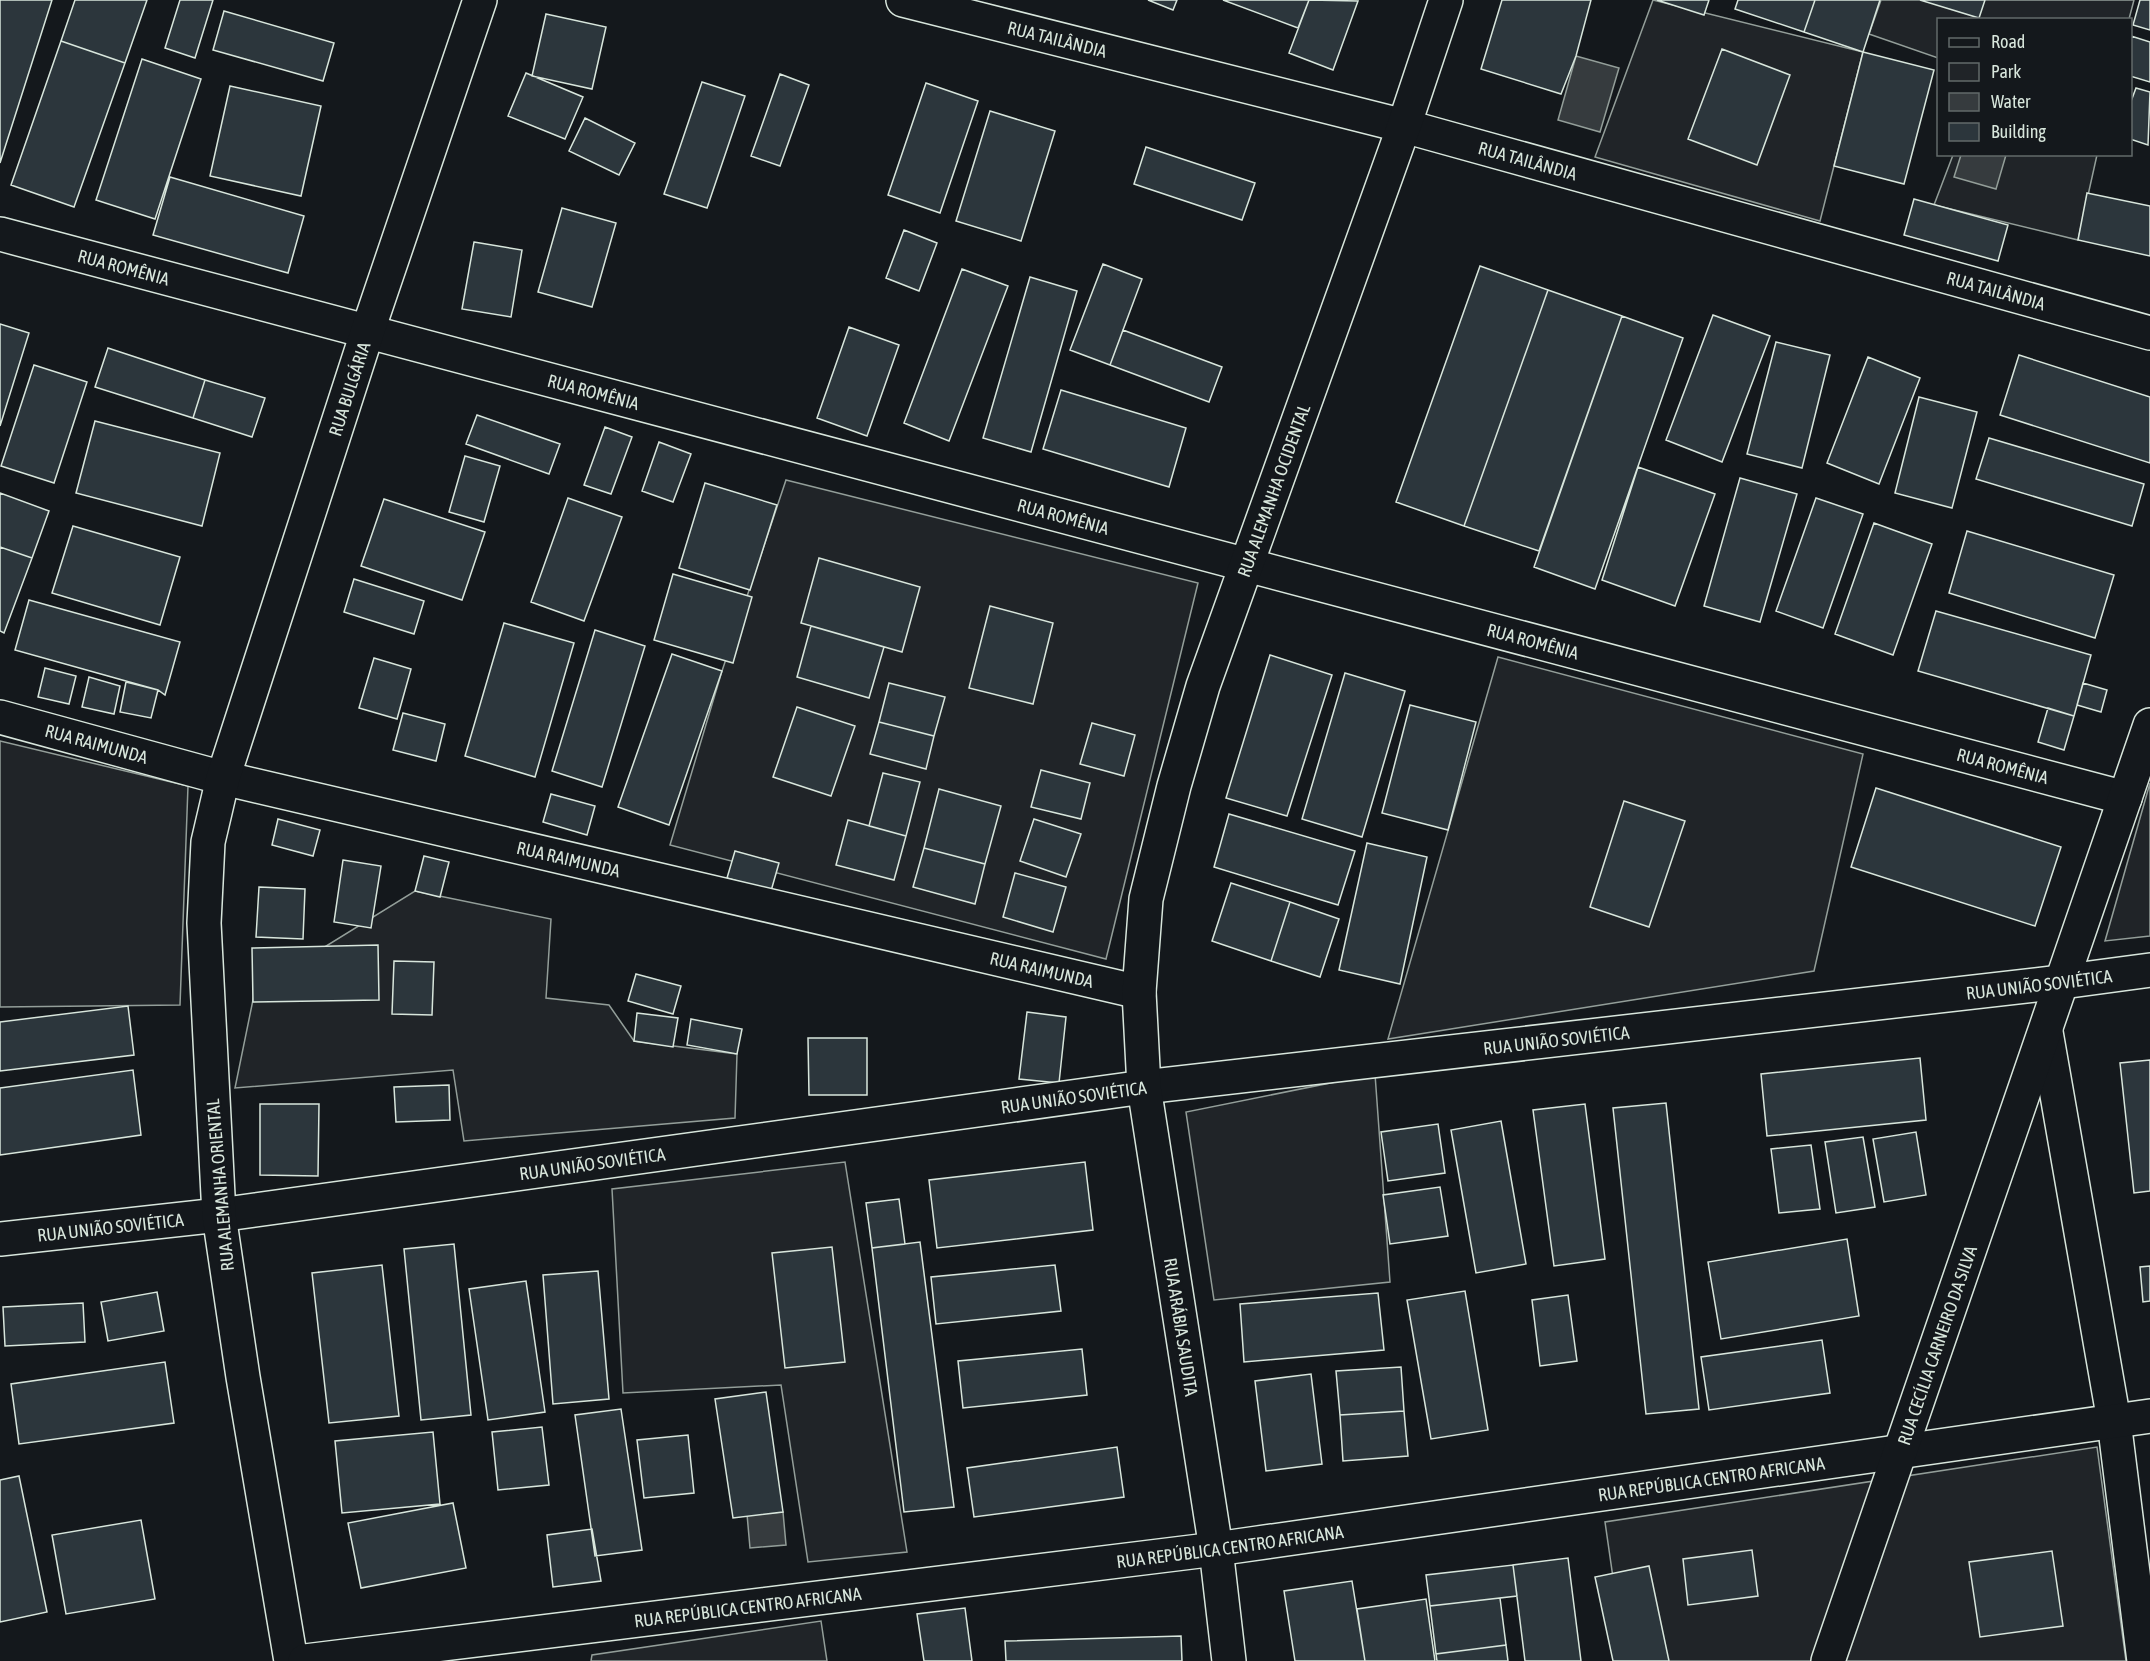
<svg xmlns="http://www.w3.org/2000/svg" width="2150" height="1661" font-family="'Asap Condensed',sans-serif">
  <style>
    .green { fill: #202428; stroke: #939e99; stroke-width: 1.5 }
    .water { fill: #363b3e; stroke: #939e99; stroke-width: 1.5 }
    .building { fill: #2c363c; stroke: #d8e6dc; stroke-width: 1.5 }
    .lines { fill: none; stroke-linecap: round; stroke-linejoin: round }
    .minor-casing { stroke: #d8e6dc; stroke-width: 36 }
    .minor { stroke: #14181c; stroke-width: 33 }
    .labels { text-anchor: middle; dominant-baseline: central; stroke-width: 4.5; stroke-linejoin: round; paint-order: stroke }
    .street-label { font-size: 18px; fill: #d8e6dc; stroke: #14181c }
  </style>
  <rect width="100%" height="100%" fill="#14181c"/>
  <!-- green -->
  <path class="green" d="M1653 0 1863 52 1820 221 1595 157Z
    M1881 0H2134L2129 19 1938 20V58L1869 34Z
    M1953 155H2097L2078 240 1934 205Z
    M786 480 1198 583 1106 959 670 845 722 671Z
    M1498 657 1863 754 1814 971 1388 1039Z
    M0 741 188 786 180 1005 0 1007Z
    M2150 783V936L2105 941Z
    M415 891 551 919 546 998 609 1005 634 1041 737 1054 735 1118 464 1141 453 1070 235 1088 255 990Z
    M1375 1074 1390 1282 1214 1300 1186 1112Z
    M845 1162 907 1552 808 1562 781 1385 623 1393 612 1189Z
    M2097 1447 2126 1661H1625L1605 1522Z
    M821 1621 827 1661H591L592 1655Z"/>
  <!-- water -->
  <path class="water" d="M1576 56 1619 68 1600 132 1558 120Z
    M1961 155H2006L1996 189 1954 177Z
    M783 1512 786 1545 750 1548 747 1514Z"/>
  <!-- building -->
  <path class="building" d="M0 0H52L0 163Z
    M75 0H147L125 63 61 41Z
    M180 0H213L195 58 165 48Z
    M1148 0H1177L1173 10Z
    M1223 0H1309L1298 28Z
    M1309 0 1358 1 1333 70 1289 53Z
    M1502 0H1591L1576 56 1561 94 1481 69Z
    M1657 0H1709L1704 15Z
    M1738 0H1815L1804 32 1735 9Z
    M1815 0H1880L1863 52 1804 32Z
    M1920 0H1985L1979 18Z
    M2140 0H2150V30L2133 25Z
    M224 11 334 43 323 81 213 50Z
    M546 14 606 27 592 89 532 76Z
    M2131 36 2150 42V82L2130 76Z
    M61 41 125 63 74 207 11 185Z
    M1722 49 1790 75 1757 165 1688 139Z
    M1863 52 1934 70 1904 184 1834 166Z
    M142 59 201 79 155 219 96 200Z
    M526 73 583 97 565 139 508 116Z
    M780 74 809 85 780 166 751 156Z
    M702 82 745 96 707 208 664 194Z
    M926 83 978 101 940 213 888 195Z
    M230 86 321 106 301 196 210 176Z
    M2136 88 2150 92 2148 145 2130 139V104Z
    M990 111 1055 131 1021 241 956 221Z
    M585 118 635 143 619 175 569 151Z
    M1146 147 1255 183 1242 220 1134 184Z
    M170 177 304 216 288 273 153 235Z
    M2087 193 2150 206V256L2078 240Z
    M1914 199 2008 225 1998 261 1904 235Z
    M562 208 616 223 592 307 538 292Z
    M904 230 937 243 919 291 886 278Z
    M474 242 522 250 511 317 462 309Z
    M1103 264 1142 279 1110 365 1070 350Z
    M1480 266 1548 290 1464 526 1396 502Z
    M962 269 1008 286 949 441 904 423Z
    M1030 277 1077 291 1031 452 983 438Z
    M1548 290 1622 316 1539 551 1464 526Z
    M1713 315 1770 336 1722 462 1666 440Z
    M1622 316 1683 338 1595 589 1534 567Z
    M0 324 29 333 0 426Z
    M849 327 899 345 867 436 817 418Z
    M1123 330 1222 367 1209 402 1110 365Z
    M1776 342 1830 355 1802 468 1747 454Z
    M108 348 205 380 193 418 95 387Z
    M2019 355 2150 397V463L2000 415Z
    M1868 357 1920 378 1879 484 1827 463Z
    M34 365 87 382 54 483 1 466Z
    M205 380 265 398 252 437 193 418Z
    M1061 390 1186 428 1169 487 1043 449Z
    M1919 397 1977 412 1952 508 1895 493Z
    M477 415 560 444 549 474 466 444Z
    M95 421 220 453 202 526 76 493Z
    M605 427 632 437 611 494 584 485Z
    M1989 438 2144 484 2132 526 1976 479Z
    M659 442 691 454 673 502 642 491Z
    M465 456 500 466 484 522 449 512Z
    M1638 467 1715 494 1675 606 1602 580Z
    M1740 478 1797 494 1760 622 1704 606Z
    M705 483 777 505 750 590 679 568Z
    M0 493 49 511 32 558 0 547Z
    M568 498 622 517 584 621 531 602Z
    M1816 498 1863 514 1823 628 1776 611Z
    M384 499 485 532 462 600 361 566Z
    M1874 523 1932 544 1893 655 1835 634Z
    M73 526 180 557 160 625 52 593Z
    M1967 531 2114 575 2095 638 1949 593Z
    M0 547 32 558 4 633 0 631Z
    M819 558 920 587 902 652 801 623Z
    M673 574 752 597 733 663 654 640Z
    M354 579 424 601 414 634 344 612Z
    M29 600 180 642 165 695 158 690 15 650Z
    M990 606 1053 623 1033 704 969 688Z
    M1936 611 2091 655 2074 716 1918 671Z
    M504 623 574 643 535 777 465 756Z
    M811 626 884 647 869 698 797 677Z
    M595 630 645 646 602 787 552 771Z
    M672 654 722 671 669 825 618 807Z
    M1270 655 1332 675 1287 816 1226 798Z
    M374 658 411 669 397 719 359 708Z
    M45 668 76 676 69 704 38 697Z
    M1345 673 1405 691 1362 837 1302 819Z
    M89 677 120 686 114 714 82 707Z
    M126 682 158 690 151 718 120 712Z
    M889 683 945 697 934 736 879 722Z
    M2083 683 2107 690 2101 712 2077 705Z
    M1410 705 1476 722 1448 830 1382 813Z
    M797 707 855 726 831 796 773 777Z
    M2048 708 2074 716 2064 750 2038 742Z
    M403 713 445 724 436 761 393 750Z
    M879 722 934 736 926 769 870 754Z
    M1092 723 1135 735 1124 776 1080 764Z
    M1041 770 1090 783 1081 819 1031 807Z
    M883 773 920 782 906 836 869 826Z
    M1876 788 2061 847 2035 926 1851 867Z
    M939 789 1001 806 985 864 924 848Z
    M551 794 595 806 587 835 543 822Z
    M1624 801 1685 821 1649 927 1590 907Z
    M1229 814 1355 851 1338 905 1214 867Z
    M278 819 320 830 313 856 272 845Z
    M1034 819 1081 834 1066 877 1020 861Z
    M848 820 906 836 894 880 836 865Z
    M1367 843 1427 857 1400 984 1339 970Z
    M924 848 985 864 975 904 913 887Z
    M735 851 779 863 771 891 727 878Z
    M424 856 449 862 440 897 415 891Z
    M343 860 381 866 371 928 334 922Z
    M1015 873 1066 887 1053 932 1003 917Z
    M1231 883 1290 902 1271 961 1212 941Z
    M259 887 305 889 303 939 256 937Z
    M1290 902 1339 919 1320 977 1271 961Z
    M378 945 379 1000 253 1002 252 948Z
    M394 961 434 962 432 1015 392 1014Z
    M636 974 681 986 673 1014 628 1001Z
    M128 1006 134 1055 0 1071V1022Z
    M1027 1012 1066 1017 1059 1083 1019 1079Z
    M637 1013 678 1018 673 1047 634 1041Z
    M691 1019 742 1029 737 1054 687 1045Z
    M808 1038H867V1095H809Z
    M1920 1058 1926 1120 1767 1136 1761 1074Z
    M2150 1060V1191L2134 1193 2120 1063Z
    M133 1070 141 1135 0 1155V1088Z
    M449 1085 450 1120 396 1122 394 1087Z
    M1666 1103 1699 1409 1646 1414 1613 1108Z
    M260 1104H319L318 1176 260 1175Z
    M1585 1104 1605 1259 1554 1266 1533 1110Z
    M1501 1121 1526 1264 1476 1273 1451 1130Z
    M1438 1124 1445 1173 1388 1181 1381 1132Z
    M1916 1132 1926 1195 1884 1202 1873 1139Z
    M1863 1137 1875 1207 1836 1213 1825 1142Z
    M1811 1145 1820 1209 1779 1213 1771 1149Z
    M1085 1162 1093 1230 937 1248 929 1180Z
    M1440 1187 1448 1236 1390 1244 1383 1195Z
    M899 1199 905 1244 872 1248 866 1203Z
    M1847 1239 1859 1316 1721 1339 1708 1262Z
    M920 1242 954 1507 904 1512 872 1248Z
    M454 1244 471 1415 421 1420 404 1249Z
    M832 1247 845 1362 785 1368 772 1253Z
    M382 1265 399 1416 329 1423 312 1273Z
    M1055 1265 1061 1311 936 1324 931 1277Z
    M2150 1266V1301L2143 1302 2140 1267Z
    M598 1271 609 1399 553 1404 543 1275Z
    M526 1281 545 1412 488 1420 469 1289Z
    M1465 1291 1488 1430 1431 1439 1407 1300Z
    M157 1292 164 1331 108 1341 101 1302Z
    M1378 1293 1384 1350 1244 1362 1240 1304Z
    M1568 1295 1577 1361 1540 1366 1532 1300Z
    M83 1303 85 1342 5 1346 3 1307Z
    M1822 1340 1830 1393 1709 1410 1701 1357Z
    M1082 1349 1087 1395 963 1408 958 1361Z
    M165 1362 174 1423 19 1444 11 1384Z
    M1401 1367 1404 1411 1340 1415 1336 1371Z
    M1311 1374 1322 1464 1266 1471 1255 1381Z
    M766 1392 783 1512 733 1518 715 1399Z
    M621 1409 642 1550 595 1556 575 1415Z
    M1404 1411 1408 1456 1343 1461 1340 1415Z
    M542 1427 549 1485 498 1490 492 1432Z
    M433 1432 440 1504 342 1513 335 1441Z
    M688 1435 694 1493 644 1498 637 1440Z
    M1117 1447 1124 1497 974 1517 967 1468Z
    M19 1476 47 1612 0 1622V1480Z
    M453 1503 466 1568 361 1588 348 1523Z
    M141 1520 155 1599 66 1614 52 1535Z
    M592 1529 601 1581 553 1587 547 1535Z
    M1752 1550 1758 1596 1688 1605 1683 1559Z
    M2052 1551 2063 1626 1980 1637 1969 1562Z
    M1568 1558 1581 1661H1525L1513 1565Z
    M1513 1565 1517 1596 1430 1606 1426 1575Z
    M1649 1566 1669 1661H1613L1595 1577Z
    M1352 1581 1365 1661H1295L1284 1591Z
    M1500 1598 1506 1645 1436 1654 1430 1606Z
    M1426 1599 1435 1661H1365L1357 1609Z
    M965 1608 972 1661H924L917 1614Z
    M1181 1636 1182 1661H1006L1005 1641Z
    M1506 1645 1508 1661H1437L1436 1654Z"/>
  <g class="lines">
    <defs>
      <g id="minor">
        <path id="s1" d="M903 0 1404 126 2150 333"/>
        <path id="s2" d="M0 234 2125 798"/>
        <path id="s3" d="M0 717 223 778 1139 992"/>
        <path d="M2046 1032 2114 1421 2144 1661"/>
        <path id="s4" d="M0 1239 219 1215 1144 1087 2061 982 2150 970"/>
        <path id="s5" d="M291 1661 243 1377 219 1215 204 923 208 842 223 778 368 330 480 0"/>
        <path id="s6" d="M305 1661 1216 1549 2150 1416"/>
        <path id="s7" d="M1229 1661 1216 1549 1144 1087 1139 992 1146 899 1174 786 1203 686 1404 126 1446 0"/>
        <path id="s8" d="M1828 1661 2150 725"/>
      </g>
    </defs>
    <!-- minor casing -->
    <use href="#minor" class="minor-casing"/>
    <!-- minor -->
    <use href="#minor" class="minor"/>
  </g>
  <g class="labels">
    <!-- street labels -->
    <g class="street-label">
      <text stroke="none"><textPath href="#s1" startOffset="159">RUA TAILÂNDIA</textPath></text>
      <text stroke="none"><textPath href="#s1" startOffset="645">RUA TAILÂNDIA</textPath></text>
      <text stroke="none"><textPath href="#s2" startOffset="128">RUA ROMÊNIA</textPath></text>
      <text stroke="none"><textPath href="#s1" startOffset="1131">RUA TAILÂNDIA</textPath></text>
      <text stroke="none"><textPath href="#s5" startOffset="1300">RUA BULGÁRIA</textPath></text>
      <text stroke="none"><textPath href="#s2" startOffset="614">RUA ROMÊNIA</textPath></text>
      <text stroke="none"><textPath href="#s7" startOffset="1197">RUA ALEMANHA OCIDENTAL</textPath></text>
      <text stroke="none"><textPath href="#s2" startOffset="1100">RUA ROMÊNIA</textPath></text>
      <text stroke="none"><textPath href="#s2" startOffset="1586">RUA ROMÊNIA</textPath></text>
      <text stroke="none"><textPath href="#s3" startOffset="100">RUA RAIMUNDA</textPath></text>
      <text stroke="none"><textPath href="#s2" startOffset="2072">RUA ROMÊNIA</textPath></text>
      <text stroke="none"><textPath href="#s3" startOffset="586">RUA RAIMUNDA</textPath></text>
      <text stroke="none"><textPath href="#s3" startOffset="1072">RUA RAIMUNDA</textPath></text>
      <text stroke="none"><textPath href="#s4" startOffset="2055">RUA UNIÃO SOVIÉTICA</textPath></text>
      <text stroke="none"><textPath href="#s4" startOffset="1569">RUA UNIÃO SOVIÉTICA</textPath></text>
      <text stroke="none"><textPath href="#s4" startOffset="1083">RUA UNIÃO SOVIÉTICA</textPath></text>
      <text stroke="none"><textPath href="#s4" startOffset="597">RUA UNIÃO SOVIÉTICA</textPath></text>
      <text transform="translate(220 1185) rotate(-95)">RUA ALEMANHA ORIENTAL</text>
      <text stroke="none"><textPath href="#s4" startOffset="111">RUA UNIÃO SOVIÉTICA</textPath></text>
      <text transform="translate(1181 1327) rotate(81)">RUA ARÁBIA SAUDITA</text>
      <text stroke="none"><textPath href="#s8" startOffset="334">RUA CECÍLIA CARNEIRO DA SILVA</textPath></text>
      <text stroke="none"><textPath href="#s6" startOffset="1418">RUA REPÚBLICA CENTRO AFRICANA</textPath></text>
      <text stroke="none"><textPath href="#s6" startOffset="932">RUA REPÚBLICA CENTRO AFRICANA</textPath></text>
      <text stroke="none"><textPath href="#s6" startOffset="446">RUA REPÚBLICA CENTRO AFRICANA</textPath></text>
    </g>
  </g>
  <!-- legend -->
  <rect x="1937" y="18" width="195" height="138" fill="#14181c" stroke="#626a69" stroke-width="1.5"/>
  <rect x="1949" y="38" width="30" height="9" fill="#14181c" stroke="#626a69" stroke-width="1.5"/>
  <text x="1991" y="48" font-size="18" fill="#d8e6dc">Road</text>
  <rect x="1949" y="63" width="30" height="18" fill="#202428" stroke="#626a69" stroke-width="1.5"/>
  <text x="1991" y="78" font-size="18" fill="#d8e6dc">Park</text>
  <rect x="1949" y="93" width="30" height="18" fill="#363b3e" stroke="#626a69" stroke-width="1.5"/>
  <text x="1991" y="108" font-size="18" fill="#d8e6dc">Water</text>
  <rect x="1949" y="123" width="30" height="18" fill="#2c363c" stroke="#626a69" stroke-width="1.5"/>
  <text x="1991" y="138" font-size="18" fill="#d8e6dc">Building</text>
</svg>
